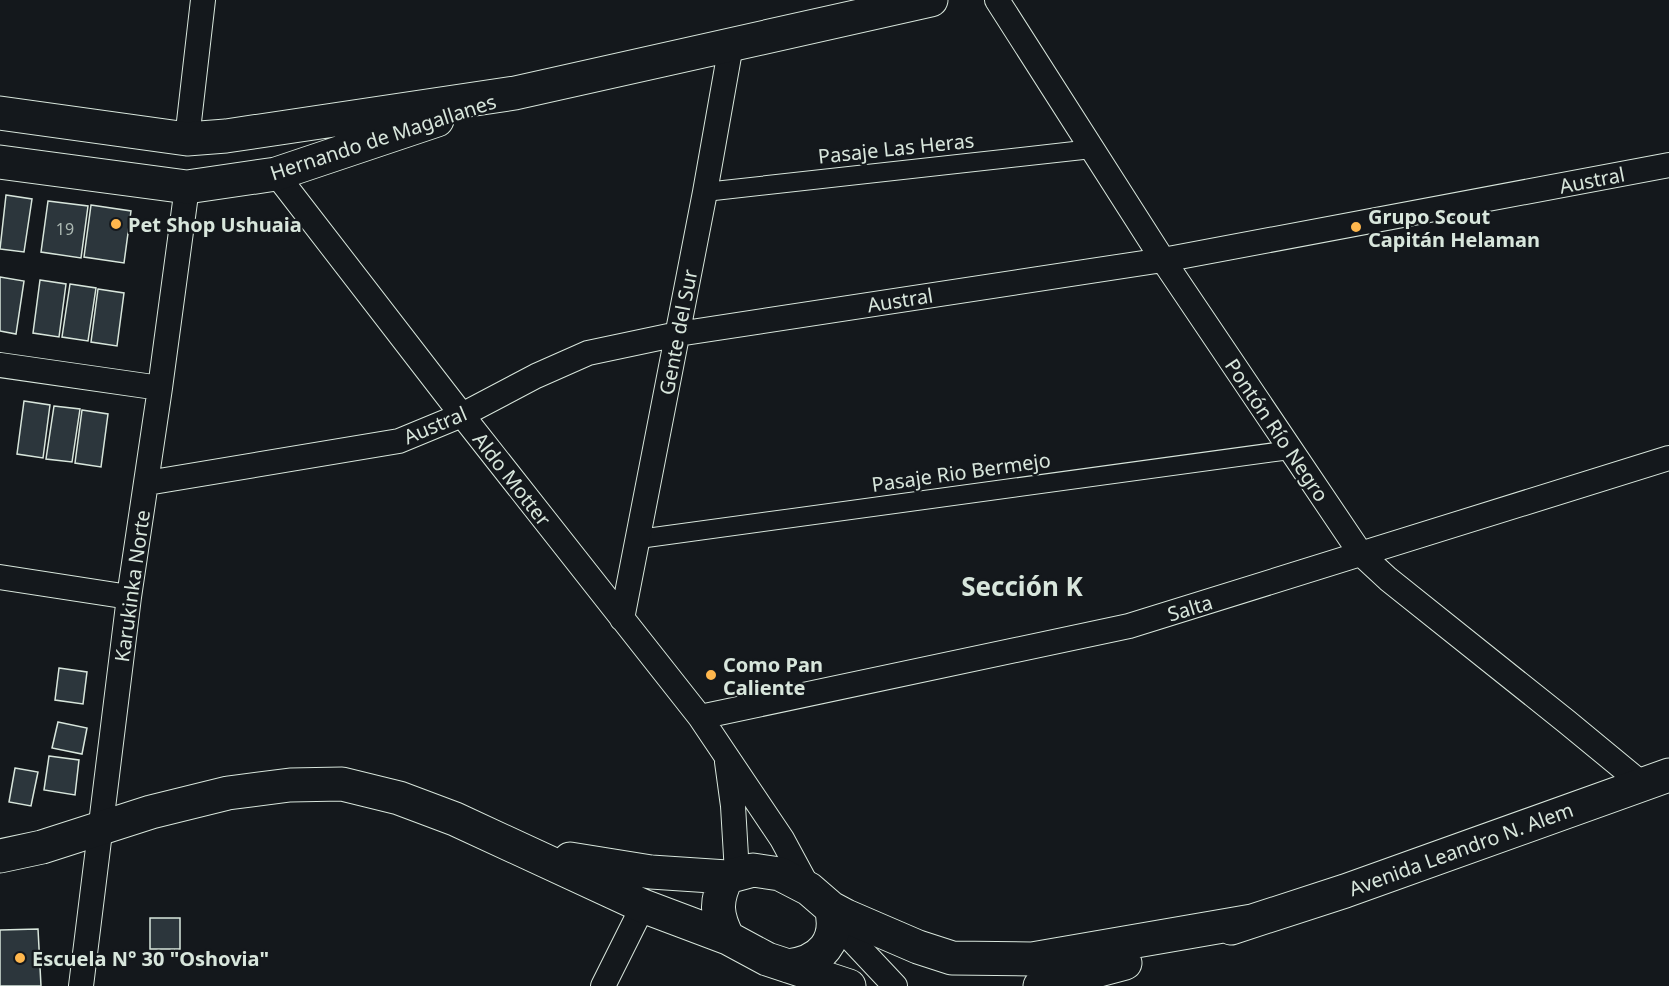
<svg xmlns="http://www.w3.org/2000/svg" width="1669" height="986" font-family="'Noto Sans',sans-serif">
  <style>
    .building { fill: #2c363c; stroke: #d8e6dc; stroke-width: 1.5 }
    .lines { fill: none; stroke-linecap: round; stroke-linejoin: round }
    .pedestrian-casing { stroke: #d8e6dc; stroke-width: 20 }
    .minor-casing { stroke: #d8e6dc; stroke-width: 26 }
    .secondary-casing { stroke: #d8e6dc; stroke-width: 35 }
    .trunk-casing { stroke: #d8e6dc; stroke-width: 35 }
    .pedestrian { stroke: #14181c; stroke-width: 18 }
    .minor { stroke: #14181c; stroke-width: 24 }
    .secondary { stroke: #14181c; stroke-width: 33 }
    .trunk { stroke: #14181c; stroke-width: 33 }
    .poi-dot { fill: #ffb74d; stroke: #14181c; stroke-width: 2 }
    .labels { text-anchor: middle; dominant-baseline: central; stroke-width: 4.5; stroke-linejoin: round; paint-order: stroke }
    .number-label { font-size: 16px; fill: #adbab4 }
    .street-label { font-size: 20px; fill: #d8e6dc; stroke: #14181c }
    .poi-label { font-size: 20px; font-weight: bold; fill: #d8e6dc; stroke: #14181c; text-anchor: start }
    .district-label { font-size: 26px; font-weight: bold; fill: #d8e6dc; stroke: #14181c }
  </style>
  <rect width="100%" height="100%" fill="#14181c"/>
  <!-- building -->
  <path class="building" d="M6 195 32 199 24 252 0 249Z
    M48 201 88 206 81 258 41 252Z
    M91 205 131 211 124 263 84 257Z
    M0 277 24 281 16 334 0 331Z
    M40 280 66 284 59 337 33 333Z
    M70 284 96 288 88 341 62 337Z
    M98 289 124 293 117 346 91 342Z
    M24 401 50 405 43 458 17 454Z
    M54 406 80 409 72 462 46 459Z
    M82 410 108 414 101 467 75 463Z
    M59 668 87 672 83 704 55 700Z
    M58 722 87 728 82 754 52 748Z
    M49 756 79 760 75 795 44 790Z
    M15 768 38 772 31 806 9 802Z
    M150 918H180V949H150Z
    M38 929 41 986H0V930Z"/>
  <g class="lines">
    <defs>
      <path id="pedestrian" d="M705 192 1092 149
        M639 539 1290 450"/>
      <path id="minor" d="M997 0 1163 260 1361 554 1388 579 1567 722 1641 783
        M187 139 203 0
        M276 174 462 415 700 717 782 839 809 889
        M0 365 160 388
        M147 483 399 441 462 415 536 376 588 353 678 334 1163 260 1669 165
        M0 577 129 597
        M622 619 705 192 731 45
        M700 717 1129 626 1669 458
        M727 762 733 806 737 873
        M834 921 895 986
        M81 986 129 597 160 388 187 187
        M603 986 643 906"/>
      <path id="secondary" d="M0 113 187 139 226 136 515 93 931 0
        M0 162 187 187 276 174 437 120"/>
      <path id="trunk" d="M0 856 42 847 151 812 228 793 290 785 342 784 399 798 455 819 643 906 728 938 767 959 849 986
        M570 859 651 872 727 877 753 870 780 874 809 889 831 908 846 916 918 947 952 958 1032 959 1252 921
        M727 877C715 901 716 915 728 938
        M1231 928 1345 891 1669 775
        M788 966C821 962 840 941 831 908
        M1040 986 1125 963"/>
    </defs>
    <!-- pedestrian casing -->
    <use href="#pedestrian" class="pedestrian-casing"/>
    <!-- minor casing -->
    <use href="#minor" class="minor-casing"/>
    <!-- secondary casing -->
    <use href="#secondary" class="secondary-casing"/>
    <!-- trunk casing -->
    <use href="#trunk" class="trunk-casing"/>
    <!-- pedestrian -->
    <use href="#pedestrian" class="pedestrian"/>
    <!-- minor -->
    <use href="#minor" class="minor"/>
    <!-- secondary -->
    <use href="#secondary" class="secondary"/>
    <!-- trunk -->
    <use href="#trunk" class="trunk"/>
  </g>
  <!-- markers -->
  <g class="poi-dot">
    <circle cx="116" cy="224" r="6"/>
    <circle cx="1356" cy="227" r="6"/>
    <circle cx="711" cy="675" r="6"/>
    <circle cx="20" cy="958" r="6"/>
  </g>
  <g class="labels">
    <!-- number labels -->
    <g class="number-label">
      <text x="65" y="229">19</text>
    </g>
    <!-- street labels -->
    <g class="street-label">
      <text transform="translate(383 137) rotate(-18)">Hernando de Magallanes</text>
      <text transform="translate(896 148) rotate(-6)">Pasaje Las Heras</text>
      <text transform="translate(1592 180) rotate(-11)">Austral</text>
      <text transform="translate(900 300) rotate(-9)">Austral</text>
      <text transform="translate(678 332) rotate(-79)">Gente del Sur</text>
      <text transform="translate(435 425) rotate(-23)">Austral</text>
      <text transform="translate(1277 430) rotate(56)">Pontón Río Negro</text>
      <text transform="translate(961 472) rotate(-8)">Pasaje Rio Bermejo</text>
      <text transform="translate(512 479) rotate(52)">Aldo Motter</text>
      <text transform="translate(132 586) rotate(-82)">Karukinka Norte</text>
      <text transform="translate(1190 608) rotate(-17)">Salta</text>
      <text transform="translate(1461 849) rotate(-20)">Avenida Leandro N. Alem</text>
    </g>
    <!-- poi labels -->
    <g class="poi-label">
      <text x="1368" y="216">Grupo Scout<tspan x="1368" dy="23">Capitán Helaman</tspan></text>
      <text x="128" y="224">Pet Shop Ushuaia</text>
      <text x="723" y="664">Como Pan<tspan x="723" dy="23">Caliente</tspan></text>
      <text x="32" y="958">Escuela N° 30 "Oshovia"</text>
    </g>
    <!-- district labels -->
    <g class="district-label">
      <text x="1022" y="586">Sección K</text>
    </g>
  </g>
</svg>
